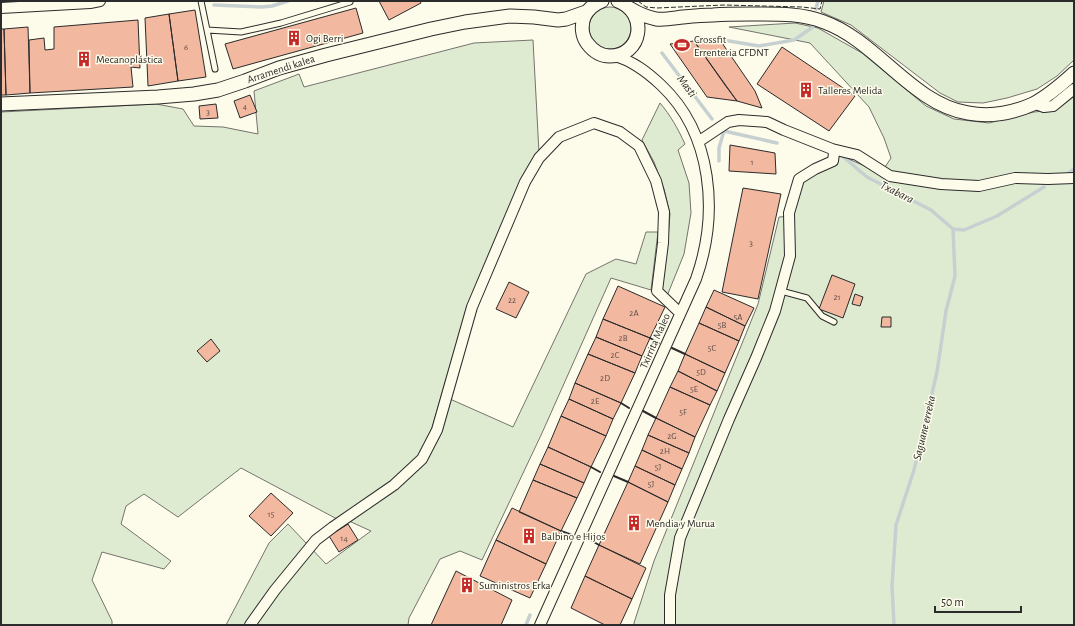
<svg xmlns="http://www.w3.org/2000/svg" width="1075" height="626" font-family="'Alegreya Sans',sans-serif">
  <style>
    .green { fill: #deebd1; stroke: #74746e }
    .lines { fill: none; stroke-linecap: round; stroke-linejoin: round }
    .stream { stroke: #c7d0d0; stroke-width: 3.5 }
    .building { fill: #f2b8a0; stroke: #2b2b2b }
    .service-casing { stroke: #2b2b2b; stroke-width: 7 }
    .minor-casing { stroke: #2b2b2b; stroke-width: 12 }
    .tertiary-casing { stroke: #2b2b2b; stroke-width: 15 }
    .service { stroke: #fdfbea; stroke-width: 5 }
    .minor { stroke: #fdfbea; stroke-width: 10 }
    .tertiary { stroke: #fdfbea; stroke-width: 13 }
    .fence { stroke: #2b2b2b; stroke-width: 1; stroke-dasharray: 5 2; stroke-linecap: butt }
    .wall { stroke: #2b2b2b; stroke-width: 2 }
    .labels { text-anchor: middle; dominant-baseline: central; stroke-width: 3; stroke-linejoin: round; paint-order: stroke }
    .number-label { font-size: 9px; fill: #5d4e48 }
    .poi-label { font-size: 11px; fill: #2b2b2b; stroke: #fdfbea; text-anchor: start }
    .street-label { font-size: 11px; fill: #2b2b2b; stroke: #fdfbea }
    .water-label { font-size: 12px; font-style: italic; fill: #2b2b2b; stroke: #fdfbea }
  </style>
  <rect width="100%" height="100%" fill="#fdfbea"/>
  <!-- green -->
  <path class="green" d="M824 1H1074V60L1057 76 1037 89 1007 98 983 103 958 102 940 93 851 25 821 12Z
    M589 28a21 21 0 1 1 42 0a21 21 0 1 1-42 0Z
    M795 23 818 28 862 53 926 106 954 119 989 123 1034 112 1055 110 1074 93V625H634V623L654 561 758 304 779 217 793 216 803 183 810 177 836 164 839 155 881 173 891 158 884 138 869 107 810 43 729 27Z
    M533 40 539 153 522 177 470 306 447 376 432 428 419 457 391 483 337 519 241 468 178 517 144 494 126 506 121 524 171 561 164 569 102 552 92 580 112 621V625H1V112L156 104 183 109 194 126 223 127 258 134 254 91 299 74 304 87 474 43Z
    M660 103C671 116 678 129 685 144L678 150 689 183 691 213 684 254 667 296 661 286 668 238 670 214 664 189 654 162 642 140Z
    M646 232H658L651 290 611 278 542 433 482 560 460 551 440 559 409 618 408 625H226L269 543 288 524 326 564 371 531 349 521 424 461 450 399 513 427 586 274 616 259 636 264Z"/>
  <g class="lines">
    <!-- stream -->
    <path class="stream" d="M214 5 262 7 272 6 288 1
      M816 9 818 1
      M723 40 759 46 794 40 813 27
      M662 53 712 119
      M841 155 867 177 931 210 953 229
      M719 161V148L724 131 777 143
      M1067 174 1074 169
      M953 229 964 230 997 216 1044 187
      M526 625 530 615
      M894 625 892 586 896 525 914 470 937 372 946 311 955 276 953 229"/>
  </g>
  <!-- building -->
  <path class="building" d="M379 1H420L421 3 389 20Z
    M356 8 363 33 233 69 225 44Z
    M195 10 206 77 178 81 169 14Z
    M169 14 178 81 148 86 145 18Z
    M138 20 140 68 131 67 133 87 30 93 29 40 44 38 45 50 54 49V27Z
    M28 27 30 93 6 95 4 29Z
    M1 29H4L6 95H1Z
    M720 40 755 91 762 108 737 101 694 41Z
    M694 41 725 85 737 101 707 97 670 44Z
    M782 47 855 96 829 131 757 84Z
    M250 95 257 112 240 118 234 101Z
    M216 104 218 118 200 119 199 106Z
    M730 145 775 153 776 174 729 171Z
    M743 188 781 194 758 299 722 292Z
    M832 275 855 284 843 318 819 309Z
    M509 282 529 292 516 318 496 309Z
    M618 286 665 307 650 338 603 319Z
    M714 290 754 308 745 326 706 307Z
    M855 294 863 297 860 306 852 304Z
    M706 307 745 326 739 341 699 323Z
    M882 317H891V327H881Z
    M603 319 650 338 642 356 596 337Z
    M699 323 739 341 725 373 685 354Z
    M596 337 642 356 635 373 588 354Z
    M211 339 220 351 207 362 197 351Z
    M588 354 635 373 621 403 575 383Z
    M685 354 725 373 717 391 678 371Z
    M678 371 717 391 710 405 670 387Z
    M575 383 621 403 613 419 569 399Z
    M670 387 710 405 695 437 656 418Z
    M569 399 613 419 606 436 561 416Z
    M561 416 606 436 591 467 548 447Z
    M656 418 695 437 689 453 648 435Z
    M648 435 689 453 682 469 642 450Z
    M548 447 591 467 584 483 540 464Z
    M642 450 682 469 675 485 635 466Z
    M540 464 584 483 577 498 533 480Z
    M635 466 675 485 668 502 628 482Z
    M533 480 577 498 561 531 519 512Z
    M628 482 668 502 640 564 599 545Z
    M271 493 293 513 271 536 249 516Z
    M512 508 561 531 546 564 496 540Z
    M348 524 358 540 339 552 329 536Z
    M496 540 546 564 530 598 480 576Z
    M599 545 646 568 632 599 585 576Z
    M456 571 512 600 501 625H431Z
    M585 576 632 599 620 625H605L571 608Z"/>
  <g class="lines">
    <defs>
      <path id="service" d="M201 1 215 69
        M207 30 241 32 281 23 350 2
        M781 291 807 298 822 316 834 322"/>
      <path id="minor" d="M1 8 90 3 100 1
        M1033 103 1044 107 1053 106 1074 89
        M698 142 728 122 739 120 767 122 784 130 832 149 857 155 890 176 941 184 979 186 1015 178 1048 179 1074 178
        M250 625 275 590 316 540 333 527 394 485 422 459 437 430 472 307 525 182 539 158 559 137 594 123 620 132 639 146 656 181 664 212 663 243 657 291 680 313
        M540 625 696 279C719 214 713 134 661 85 647 72 633 61 615 56
        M670 625V595L680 538 729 419 756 358 775 311 790 256 789 213 799 179 815 169 833 161 834 153 832 149"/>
      <path id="tertiary" d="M602 1C594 4 588 9 584 17 581 26 582 36 587 43 593 51 601 56 610 56 642 56 649 13 618 1
        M631 9C639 14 647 17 656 19 665 20 674 18 683 17 693 16 703 15 713 15 726 14 739 14 752 14 776 14 801 13 824 22 877 41 912 104 968 113 990 117 1013 113 1033 104 1048 96 1062 84 1074 73
        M1 104 158 97 194 94 218 90 245 81 279 68 326 55 431 29 465 22 510 16 534 17 558 20 566 19 586 12"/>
    </defs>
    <!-- service casing -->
    <use href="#service" class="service-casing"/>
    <!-- minor casing -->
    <use href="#minor" class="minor-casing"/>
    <!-- tertiary casing -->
    <use href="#tertiary" class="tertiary-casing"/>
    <!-- service -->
    <use href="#service" class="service"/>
    <!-- minor -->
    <use href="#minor" class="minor"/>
    <!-- tertiary -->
    <use href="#tertiary" class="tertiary"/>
    <!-- fence -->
    <path class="fence" d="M638 1 646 7 657 8 724 5 802 7 820 9 822 1"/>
    <!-- wall -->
    <path class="wall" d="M650 338 659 343
      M672 348 685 354
      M621 403 629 408
      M643 411 656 418
      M591 467 600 472
      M614 476 628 482
      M561 531 572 535
      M587 538 599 545"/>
  </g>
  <!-- icons -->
  <defs>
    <symbol id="building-bare" viewBox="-9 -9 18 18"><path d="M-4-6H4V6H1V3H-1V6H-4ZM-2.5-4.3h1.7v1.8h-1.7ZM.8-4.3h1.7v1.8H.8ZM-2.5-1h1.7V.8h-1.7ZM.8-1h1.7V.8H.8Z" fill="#c62828" stroke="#fdfbea" stroke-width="2.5" paint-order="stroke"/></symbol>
    <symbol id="stadium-bare" viewBox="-9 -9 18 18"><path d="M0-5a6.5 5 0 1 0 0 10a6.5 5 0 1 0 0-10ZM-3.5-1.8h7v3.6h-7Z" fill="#c62828" stroke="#fdfbea" stroke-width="2.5" paint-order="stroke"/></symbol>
  </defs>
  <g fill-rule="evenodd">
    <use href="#building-bare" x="283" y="27" width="22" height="22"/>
    <use href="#stadium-bare" x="671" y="34" width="22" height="22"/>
    <use href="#building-bare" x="73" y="48" width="22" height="22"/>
    <use href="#building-bare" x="795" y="79" width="22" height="22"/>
    <use href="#building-bare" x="623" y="512" width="22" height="22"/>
    <use href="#building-bare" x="518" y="525" width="22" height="22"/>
    <use href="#building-bare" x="456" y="574" width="22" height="22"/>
  </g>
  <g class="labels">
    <!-- number labels -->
    <g class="number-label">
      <text x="186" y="47">6</text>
      <text x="245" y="106">4</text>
      <text x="208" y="112">3</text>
      <text x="752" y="162">1</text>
      <text x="751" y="243">3</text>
      <text x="837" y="297">21</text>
      <text x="512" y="300">22</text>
      <text x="634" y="313">2A</text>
      <text x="738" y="317">5A</text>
      <text x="722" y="325">5B</text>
      <text x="623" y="338">2B</text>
      <text x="712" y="348">5C</text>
      <text x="615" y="355">2C</text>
      <text x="701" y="372">5D</text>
      <text x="605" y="378">2D</text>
      <text x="694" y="389">5E</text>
      <text x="595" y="401">2E</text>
      <text x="683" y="412">5F</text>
      <text x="672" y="436">2G</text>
      <text x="665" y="451">2H</text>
      <text x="658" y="467">5J</text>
      <text x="651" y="484">5J</text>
      <text x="271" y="514">15</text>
      <text x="344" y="538">14</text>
    </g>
    <!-- poi labels -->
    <g class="poi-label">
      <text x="306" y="38">Ogi Berri</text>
      <text x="694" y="39">Crossfit<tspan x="694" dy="13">Errenteria CFDNT</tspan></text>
      <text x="96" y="59">Mecanoplástica</text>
      <text x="818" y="90">Talleres Melida</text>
      <text x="646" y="523">Mendia y Murua</text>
      <text x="541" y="536">Balbino e Hijos</text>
      <text x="479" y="585">Suministros Erka</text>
    </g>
    <!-- street labels -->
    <g class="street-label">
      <text transform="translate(281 69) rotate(-18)">Arramendi kalea</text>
      <text transform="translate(655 341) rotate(-66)">Txirrita Maleo</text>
    </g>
    <!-- water labels -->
    <g class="water-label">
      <text transform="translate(687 86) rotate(53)">Masti</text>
      <text transform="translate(897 192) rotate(27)">Txabara</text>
      <text transform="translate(924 428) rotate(-77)">Saguane erreka</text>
    </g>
  </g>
  <!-- border -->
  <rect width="1075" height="626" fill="none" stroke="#2b2b2b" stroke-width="4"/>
  <!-- scale -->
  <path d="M935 606v6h86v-6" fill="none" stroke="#2b2b2b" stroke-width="2"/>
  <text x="941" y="606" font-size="12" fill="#2b2b2b" stroke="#fdfbea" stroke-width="3" paint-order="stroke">50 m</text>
</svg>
